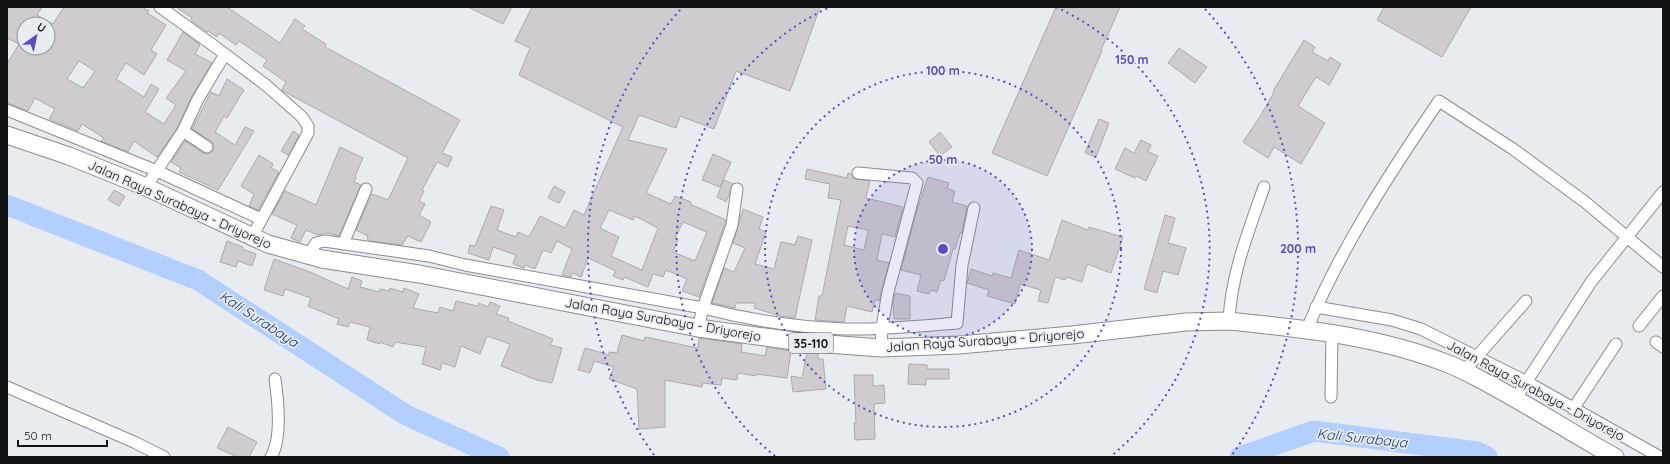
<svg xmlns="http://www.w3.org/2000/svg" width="1670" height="464" font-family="Quicksand,sans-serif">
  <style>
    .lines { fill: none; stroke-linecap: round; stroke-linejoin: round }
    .river { stroke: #b2cfff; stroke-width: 21 }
    .building { fill: #cfcbcf; stroke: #ada9ad; fill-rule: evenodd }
    .street-casing { stroke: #898c91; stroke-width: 13 }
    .primary-casing { stroke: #898c91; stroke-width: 19 }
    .street { stroke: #fff; stroke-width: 11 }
    .primary { stroke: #fff; stroke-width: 17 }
    .ring { fill: none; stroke: #584dc5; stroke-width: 2; stroke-dasharray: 2 4 }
    .labels { text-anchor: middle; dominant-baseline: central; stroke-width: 3.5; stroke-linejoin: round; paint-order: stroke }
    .shield { fill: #e8ecf1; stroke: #525457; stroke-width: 1 }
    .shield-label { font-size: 12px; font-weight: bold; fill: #121315 }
    .street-label { font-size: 13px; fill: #121315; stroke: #e8ecf1 }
    .water-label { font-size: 14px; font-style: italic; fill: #1a3b73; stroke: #e8ecf1 }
    .centre { fill: #584dc5; stroke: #e8ecf1; stroke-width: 2 }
    .ring-label { font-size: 12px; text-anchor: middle; font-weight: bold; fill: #584dc5; stroke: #e8ecf1; stroke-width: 3.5; stroke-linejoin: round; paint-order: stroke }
  </style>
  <rect width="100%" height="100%" fill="#e8ecf1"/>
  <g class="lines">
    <!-- river -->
    <path class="river" d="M7 205 198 280 406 415 499 457
      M1240 457 1314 431 1477 452 1487 457"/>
  </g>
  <!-- building -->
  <path class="building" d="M7 7H42L37 15 53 24 64 7H141L149 11 147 13 166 25 151 50 157 54 144 75 126 63 116 79 144 97 151 84 159 89 145 112 164 124 176 105 166 98 186 71 167 60 183 32 200 45 195 54 212 63 192 96 177 128 157 157 134 141 128 152 101 141 104 138 82 124 78 131 54 121 49 119 55 109 35 98 28 111 7 103V64L19 44 7 38ZM24 24H48V48H24ZM79 61 95 71 83 88 67 79Z
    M176 7H227L280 43 295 19 305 26 302 29 326 44 325 47 460 120 442 153 452 157 448 167 437 162 422 190 424 191 419 201 425 204 419 215 431 222 421 242 408 236 402 245 371 241 367 239 368 236 356 230 372 194 388 200 408 158 283 91 282 90 286 82 263 66 267 60 239 41 236 45 219 33 217 37 208 31 207 32 191 20 192 18Z
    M468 7H512L503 24Z
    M532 7H820L790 91 736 71 714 129 680 116 676 128 639 115 628 140 667 149 646 193 671 204 675 196 691 202 690 204 726 220 699 297 682 291 687 279 666 270 663 277 653 274 648 287 624 277 623 280 613 276 616 271 588 258 581 277 573 273 571 277 562 275 572 249 557 241 551 253 543 250 535 269 525 265 524 268 513 264 516 255 493 247 489 260 468 253 470 245 475 246 491 206 504 210 497 230 516 237 518 232 529 237 540 216 565 228 574 210 584 215 623 127 519 75 530 48 515 41ZM609 210 633 220 635 216 658 228 642 270 611 256 619 237 600 228ZM683 222 707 232 695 261 673 252 678 239 675 238Z
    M1056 7H1120L1101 50 1102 51 1047 176 992 153Z
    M1384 7H1471L1442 57 1377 20Z
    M1304 40 1315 47 1312 52 1328 61 1330 57 1341 64 1329 85 1316 77 1298 106 1325 123 1301 164 1274 147 1268 158 1243 142 1261 115 1274 92 1273 91Z
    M1179 48 1207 67 1195 83 1168 63Z
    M227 79 244 90 227 118 224 116 215 132 235 145 245 127 254 131 218 190 179 172 181 168 171 162 185 141 203 153 207 154 213 151 214 147 211 141 192 129 211 92 219 96Z
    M1099 119 1109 123 1096 157 1085 153Z
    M293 131 299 135 288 155 281 151Z
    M940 132 952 147 940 156 929 142Z
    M1141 140 1151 145 1148 152 1158 156 1146 181 1136 176 1135 178 1115 169 1125 148 1134 153Z
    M340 147 363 158 355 176 356 177 354 182 361 185 339 236 327 233 318 235 306 230 300 242 291 238 297 225 272 214 285 191 316 205Z
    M713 154 731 162 720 187 702 180Z
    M259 155 273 164 271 168 279 172 258 210 249 206 254 194 241 186Z
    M807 169 847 178 848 173 851 174 854 179 870 181 866 198 903 207 895 237 882 234 877 260 889 263 879 301 875 300 872 312 847 306 844 322 815 320 819 296H822L841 200 828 198 830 184 805 179ZM848 226 868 230 864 250 844 245Z
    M928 177 949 183 947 188 955 191 952 202 967 206 962 233H960L955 249H953L944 281 941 280 937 292 931 290 929 294 917 291 921 275 901 270 917 210Z
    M724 180 733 184 726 202 717 197Z
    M554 186 565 192 559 203 548 198Z
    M114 190 125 196 119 206 108 200Z
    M743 209 763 217 759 229 766 232 755 264 774 269 781 242 795 245 798 236 812 240 795 318 780 316 754 308 756 303H736L735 308 712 303 724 268 734 272 745 248 733 243Z
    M1165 215 1175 218 1168 243 1186 248 1178 275 1163 271 1157 293 1144 289Z
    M1062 220 1088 230 1089 227 1123 237 1111 273 1087 264 1082 282 1066 277 1065 280 1055 277 1048 303 1038 301 1041 290 1020 284 1015 304 987 296 989 290 967 283 971 269 992 276 993 273 1011 278 1019 250 1049 260Z
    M227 241 243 247 242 249 256 254 252 266 238 261 236 267 220 262Z
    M274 259 310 272 348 289 352 277 362 281 360 287 379 292 380 289 389 291 390 288 403 292 404 288 419 294 413 308 438 313 440 307 453 311 456 301 478 306 479 303 488 307 490 302 500 306 496 314 509 318 508 321 553 339 550 345 562 348 552 383 537 380 501 366 510 344 487 336 480 354 461 346 455 367 442 363 440 370 422 364 426 347 395 342 393 347 380 342V344L367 340 370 327 350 322 348 327 337 324 339 319 308 306 311 298 285 289 283 296 264 290Z
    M895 293 910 296V319H894L893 304Z
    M622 335 644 341 645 337 698 348 699 338 742 344 741 352 765 356 767 347 791 351 787 378 756 374V376L738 373 737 380 722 378 721 385 703 383 702 387 665 380V427L639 429 637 389 609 379 614 367 594 361 590 373 578 370 585 348 609 355V352L617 353Z
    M807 352 818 353V359H823L826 389 793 392 791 376 802 378Z
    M909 364 927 365V369H949V379H926V385L908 384Z
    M854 375H873V386L884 385 885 403 874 404 875 439 855 440 854 423H856Z
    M228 427 257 442 249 457H238L217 448Z"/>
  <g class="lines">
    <defs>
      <path id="street" d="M160 7 214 46 267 86 302 117 308 126V133L252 237
        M7 110 157 171 261 219
        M183 131 207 147
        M858 173 912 178 917 183 888 292 882 327 881 348
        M146 187 183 131 198 99 225 54
        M343 244 366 189
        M308 255 316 243 324 241 429 256 465 265 703 308C749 320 796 327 844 329 881 330 921 326 957 323L962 265 974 208
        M1316 307 1392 320 1421 329 1527 382 1660 457
        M1229 321C1231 274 1249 230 1264 187
        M1639 326 1663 296
        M698 328 703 308 732 225 737 189
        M1307 329C1341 248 1389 174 1439 101L1513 149 1585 202 1663 267
        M1656 342 1663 347
        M1464 371 1526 301
        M7 387 134 442 164 457
        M1331 397 1332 332
        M1516 398 1591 282 1663 192
        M1573 409 1616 344
        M271 457C282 439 278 400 275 379"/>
      <path id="primary" d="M7 135 69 156 146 187 268 244 322 259 419 274 698 328 801 342 881 348 959 345 1072 335 1186 322 1229 321C1306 329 1379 336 1451 365 1464 370 1477 378 1489 384 1532 407 1573 434 1615 457"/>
    </defs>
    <!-- street casing -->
    <use href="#street" class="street-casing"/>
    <!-- primary casing -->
    <use href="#primary" class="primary-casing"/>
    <!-- street -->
    <use href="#street" class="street"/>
    <!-- primary -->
    <use href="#primary" class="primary"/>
  </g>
  <!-- distance rings -->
  <circle cx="943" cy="249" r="89" fill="#584dc5" fill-opacity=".12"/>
  <g class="ring">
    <circle cx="943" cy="249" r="89"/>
    <circle cx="943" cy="249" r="178"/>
    <path d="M775 456A267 267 0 0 1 830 7M1056 7A267 267 0 0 1 1111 456"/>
    <path d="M654 455A355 355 0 0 1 681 9M1205 9A355 355 0 0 1 1232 455"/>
  </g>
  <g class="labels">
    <!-- shield labels -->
    <rect class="shield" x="789" y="333" width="44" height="20" rx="3"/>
    <g class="shield-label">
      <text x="811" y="343">35-110</text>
    </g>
    <!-- street labels -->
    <g class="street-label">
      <text transform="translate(180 204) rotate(24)">Jalan Raya Surabaya - Driyorejo</text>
      <text transform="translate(663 319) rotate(10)">Jalan Raya Surabaya - Driyorejo</text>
      <text transform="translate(985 340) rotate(-4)">Jalan Raya Surabaya - Driyorejo</text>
      <text transform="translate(1536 390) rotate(28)">Jalan Raya Surabaya - Driyorejo</text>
    </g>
    <!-- water labels -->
    <g class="water-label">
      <text transform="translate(259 319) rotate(33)">Kali Surabaya</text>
      <text transform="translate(1362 438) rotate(6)">Kali Surabaya</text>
    </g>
  </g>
  <circle cx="943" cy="249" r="6" class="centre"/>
  <g class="ring-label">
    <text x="1132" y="64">150 m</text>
    <text x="943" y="75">100 m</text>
    <text x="943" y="164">50 m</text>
    <text x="1298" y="253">200 m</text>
  </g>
  <!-- border -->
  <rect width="1670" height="464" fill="none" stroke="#121315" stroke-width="16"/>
  <!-- north arrow -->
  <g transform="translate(36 36) rotate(33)"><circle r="19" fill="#e8ecf1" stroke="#929599"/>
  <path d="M0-3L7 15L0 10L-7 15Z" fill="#584dc5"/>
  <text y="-6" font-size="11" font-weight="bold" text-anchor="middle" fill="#121315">U</text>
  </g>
  <!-- scale -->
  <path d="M18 440v6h89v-6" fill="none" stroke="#121315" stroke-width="2"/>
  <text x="24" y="440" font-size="12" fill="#121315" stroke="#e8ecf1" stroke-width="3" paint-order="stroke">50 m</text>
</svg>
